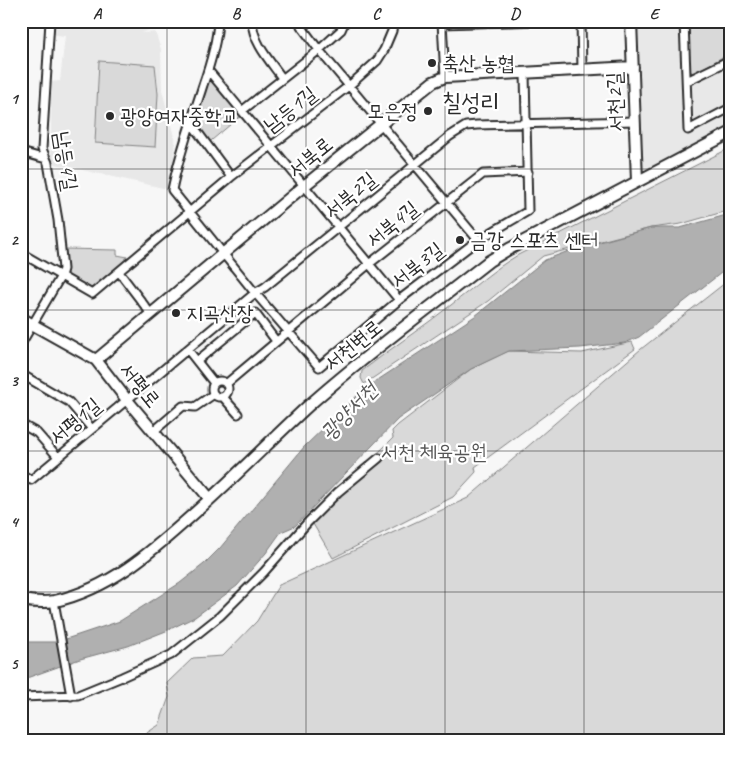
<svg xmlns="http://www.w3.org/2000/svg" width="751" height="761" font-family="Caveat,'Poor Story',sans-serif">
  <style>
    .built { fill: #e8e8e8 }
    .green { fill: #d9d9d9; stroke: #828282 }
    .water { fill: #b0b0b0; stroke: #7b7b7b }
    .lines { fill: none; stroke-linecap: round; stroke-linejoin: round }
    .street-casing { stroke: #2b2b2b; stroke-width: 11 }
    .secondary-casing { stroke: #2b2b2b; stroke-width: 14 }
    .street { stroke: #fff; stroke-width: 7 }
    .secondary { stroke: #fff; stroke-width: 10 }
    .grid { fill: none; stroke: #2b2b2b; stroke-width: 1; stroke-opacity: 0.55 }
    .poi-dot { fill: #2b2b2b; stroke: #fff; stroke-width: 2 }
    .labels { text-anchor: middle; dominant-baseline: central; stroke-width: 4.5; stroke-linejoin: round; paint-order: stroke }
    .poi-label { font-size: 21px; fill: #2b2b2b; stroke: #fff; text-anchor: start }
    .street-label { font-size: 21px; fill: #2b2b2b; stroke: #fff }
    .park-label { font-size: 21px; fill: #565656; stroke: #fff }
    .water-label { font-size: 22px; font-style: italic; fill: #5a5a5a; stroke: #fff }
    .quarter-label { font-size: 24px; fill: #2b2b2b; stroke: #fff }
    .neatline { fill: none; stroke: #2b2b2b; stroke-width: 2 }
    .grid-label { font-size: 16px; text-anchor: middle; font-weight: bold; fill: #2b2b2b }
  </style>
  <rect width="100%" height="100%" fill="#f7f7f7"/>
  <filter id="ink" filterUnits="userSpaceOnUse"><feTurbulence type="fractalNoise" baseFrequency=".02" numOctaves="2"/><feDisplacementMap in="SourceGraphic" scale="10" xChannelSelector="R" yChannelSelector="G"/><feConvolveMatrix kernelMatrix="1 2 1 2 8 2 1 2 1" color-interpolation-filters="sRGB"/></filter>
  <g filter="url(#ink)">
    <!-- built -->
    <path class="built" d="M50 21H170L142 33 155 32 161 49 162 90 175 141 172 190 51 163V82L60 81 65 36 49 34Z
      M635 21H730V129L641 177Z"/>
    <!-- green -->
    <path class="green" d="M715 23 730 25V53L694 73 691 72 689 68 688 24Z
      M99 61 155 65 158 94 155 147 95 143Z
      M214 78 243 114 206 145 192 125 205 81Z
      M730 148V210L681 224 651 228 543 256 488 301 364 384 361 378 362 371C391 348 422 328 451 305 473 288 494 269 518 255Z
      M63 249 117 250V255L133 258 93 291 64 274Z
      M730 279V740H136L159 725 169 697 167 683 193 658 223 656 257 621 279 585 468 498 641 349Z
      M632 342 635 349 475 467 476 472 453 497 333 558 309 517 383 448 393 438 392 431 398 425 471 369 508 351 582 353Z"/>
    <!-- water -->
    <path class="water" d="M730 214V266L639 337 625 343 580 348 509 351 471 369 398 419 295 526 281 532 266 553 237 586 195 617 166 631 128 646 80 659 21 680V642H57L120 621 180 583 204 564 220 548 304 447 364 389 475 316 545 260 574 249 651 228H680Z"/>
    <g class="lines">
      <defs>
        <path id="street" d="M218 21C217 43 210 65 203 85 192 120 179 154 172 190L255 293 319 367 399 300 478 240 528 211 525 73
          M252 21C253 43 270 61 282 78
          M300 21 301 26 319 50 478 240
          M581 21 582 70
          M684 21 688 130 730 108
          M442 22 445 77
          M631 22 670 21
          M442 24 540 21
          M208 70 399 300
          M687 81 730 60
          M243 110 319 50 341 30 345 21
          M191 123 231 177
          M21 152 46 159
          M21 253 92 294 231 177 350 85 377 61 384 50 392 31 394 21
          M119 272 151 314
          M21 344 61 276 63 269 58 220 48 163 42 149 50 21
          M188 350 214 383
          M197 361 255 313 276 341
          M21 374 69 402 92 429
          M212 389a8 8 0 1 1 16 0a8 8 0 1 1-16 0Z
          M226 384 369 264 483 174 528 172
          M223 397 238 414
          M21 424 37 433 58 457
          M154 431 183 406 195 407 214 394
          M21 474 31 480 255 293 265 287 450 136 466 126 477 125 635 121
          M54 601 71 696
          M21 697 78 695 122 677 171 655 220 616 264 572 308 522 338 492 379 458"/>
        <path id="secondary" d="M631 21 637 181
          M21 24 23 21
          M21 318 96 360 127 400 210 499
          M96 360 304 186 433 82 445 77 633 67
          M21 600C32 602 44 603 55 601 109 589 150 553 189 518 230 482 268 443 308 406 365 355 428 309 489 261L509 249 730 133"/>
      </defs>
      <!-- street casing -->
      <use href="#street" class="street-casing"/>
      <!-- secondary casing -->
      <use href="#secondary" class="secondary-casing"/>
      <!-- street -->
      <use href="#street" class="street"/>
      <!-- secondary -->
      <use href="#secondary" class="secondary"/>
    </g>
  </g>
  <!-- grid -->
  <path class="grid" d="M167 21V740M306 21V740M445 21V740M584 21V740M21 169H730M21 310H730M21 451H730M21 592H730"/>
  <!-- markers -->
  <g class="poi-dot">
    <circle cx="432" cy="63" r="5"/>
    <circle cx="428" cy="111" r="5"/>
    <circle cx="110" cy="116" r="5"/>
    <circle cx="460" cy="240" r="5"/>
    <circle cx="176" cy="313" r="5"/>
  </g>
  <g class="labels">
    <!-- poi labels -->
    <g class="poi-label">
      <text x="442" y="63">축산 농협</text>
      <text x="418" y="111" text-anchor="end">모은정</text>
      <text x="120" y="116">광양여자중학교</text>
      <text x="470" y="240">금강 스포츠 센터</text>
      <text x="186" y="313">지곡산장</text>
    </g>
    <!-- street labels -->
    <g class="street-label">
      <text transform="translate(615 102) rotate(-92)">서천2길</text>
      <text transform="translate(290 109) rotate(-38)">남등1길</text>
      <text transform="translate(310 157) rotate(-39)">서북로</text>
      <text transform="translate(66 161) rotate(81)">남등4길</text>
      <text transform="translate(350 195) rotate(-39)">서북2길</text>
      <text transform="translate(392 224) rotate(-39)">서북4길</text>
      <text transform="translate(417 265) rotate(-38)">서북3길</text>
      <text transform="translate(353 345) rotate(-39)">서천변로</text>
      <text transform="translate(140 385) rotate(51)">서평로</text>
      <text transform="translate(75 421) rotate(-40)">서평1길</text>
    </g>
    <!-- park labels -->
    <g class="park-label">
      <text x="434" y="452">서천 체육공원</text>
    </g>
    <!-- water labels -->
    <g class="water-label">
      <text transform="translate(349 411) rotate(-46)">광양서천</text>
    </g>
    <!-- quarter labels -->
    <g class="quarter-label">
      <text x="471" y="102">칠성리</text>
    </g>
  </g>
  <!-- margin -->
  <rect width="751" height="761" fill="none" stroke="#fff" stroke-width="55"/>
  <rect x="28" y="28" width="696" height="706" class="neatline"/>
  <g class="grid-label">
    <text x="97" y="19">A</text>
    <text x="236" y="19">B</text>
    <text x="376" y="19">C</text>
    <text x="515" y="19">D</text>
    <text x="654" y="19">E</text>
    <text x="14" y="104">1</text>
    <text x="14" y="245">2</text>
    <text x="14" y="386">3</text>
    <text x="14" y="527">4</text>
    <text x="14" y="669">5</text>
  </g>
</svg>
